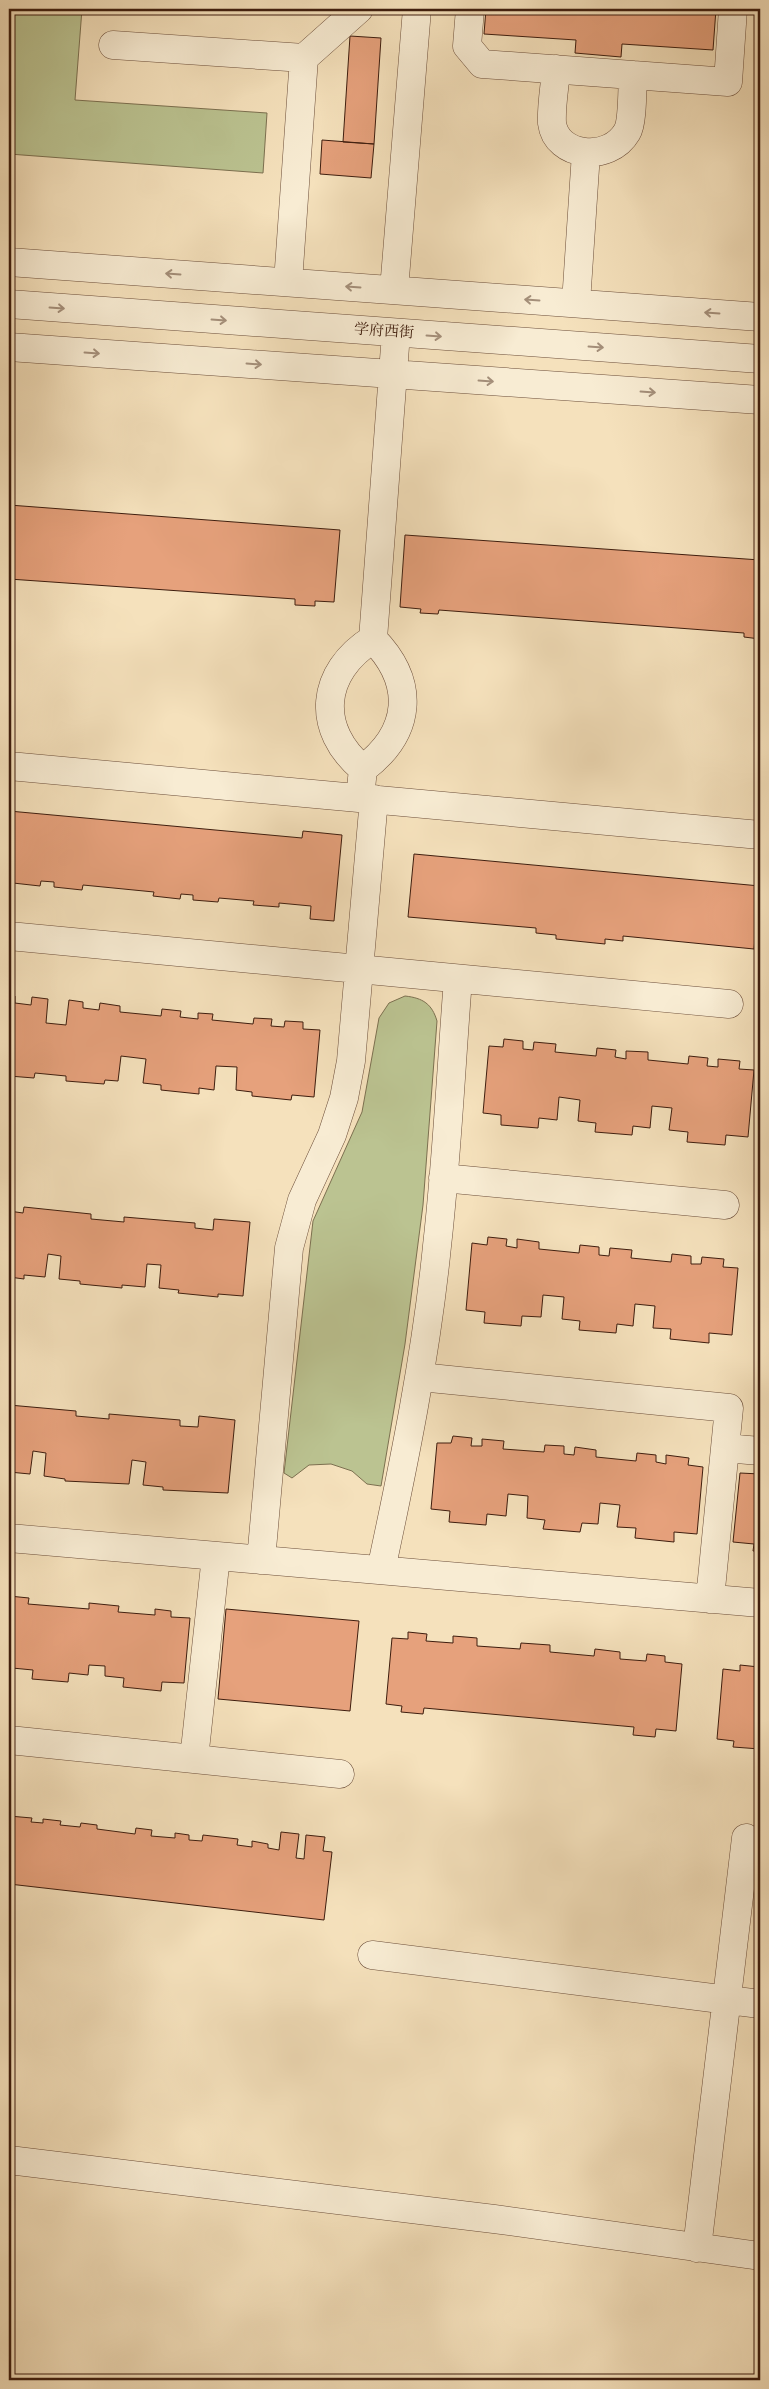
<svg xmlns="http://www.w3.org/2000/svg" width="769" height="2389" font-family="Vollkorn,'Noto Serif SC',serif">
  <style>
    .green { fill: #bbc391; stroke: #7c7050 }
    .building { fill: #e6a17c; stroke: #3e1d0e }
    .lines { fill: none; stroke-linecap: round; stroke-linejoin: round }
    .minor-casing { stroke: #6c4e3a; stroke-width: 29 }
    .minor { stroke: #f8ecd3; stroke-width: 28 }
    .oneway { stroke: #a48f7a }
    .labels { text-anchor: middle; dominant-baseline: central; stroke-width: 4.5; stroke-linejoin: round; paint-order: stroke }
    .street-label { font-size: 15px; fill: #3e1d0e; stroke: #f8ecd3 }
  </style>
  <rect width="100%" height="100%" fill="#f5e1bc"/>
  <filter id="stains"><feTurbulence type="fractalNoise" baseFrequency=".004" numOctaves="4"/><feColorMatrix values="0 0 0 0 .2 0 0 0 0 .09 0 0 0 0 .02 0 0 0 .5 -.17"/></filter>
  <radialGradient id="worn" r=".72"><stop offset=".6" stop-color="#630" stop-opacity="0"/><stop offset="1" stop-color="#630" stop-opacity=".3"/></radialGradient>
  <!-- green -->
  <path class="green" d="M12 9H82L75 100 267 113 263 173 9 154V60Z
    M405 996C423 998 432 1004 437 1021L423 1205 405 1344 381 1486 367 1484 352 1471 331 1464 309 1465 292 1478 284 1473 313 1221 362 1112 379 1018 389 1003Z"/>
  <!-- building -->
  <path class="building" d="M486 9H716L713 50 622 44 621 57 575 53 576 40 484 34Z
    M350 36 381 38 374 144 343 142Z
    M322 140 374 144 371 178 320 174Z
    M9 505 340 530 334 602 315 601V606L295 605V599L9 579Z
    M405 535 760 560V639L744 637V633L439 610 438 614 420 613 421 609 400 607Z
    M9 811 302 838 303 831 342 835 334 921 310 919 311 906 279 903V907L253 905 254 901 219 898 218 902 193 900V895L181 894 180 899 153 896 154 892 83 885 82 890 54 887V882L41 881 40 886 13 883V879L9 878Z
    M414 854 760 886 754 949 623 936V941L605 939V944L556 939V935L536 933V928L408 917Z
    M9 995 15 996V1003L31 1005 32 997 48 999 46 1023 66 1025 69 1000 83 1002V1008L99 1010 100 1003 120 1006V1012L161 1016 162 1009 181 1011 180 1017 198 1019V1013L213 1014 212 1020 253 1024 254 1018 272 1019 271 1026 284 1027 285 1021 303 1022V1029L320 1030 314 1097 292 1095 291 1100 252 1096V1092L236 1090 237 1067 216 1066 214 1090 199 1088V1094L161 1090V1085L143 1083 146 1059 121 1056 118 1081 105 1080 104 1084 66 1081V1076L35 1073 34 1078 9 1076Z
    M504 1039 523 1041V1049L533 1050 534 1042 556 1044 555 1052 596 1056 597 1048 616 1050 615 1057 626 1059V1051L648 1052V1060L688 1064 689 1056 708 1058 707 1066 718 1067V1059L740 1061 739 1069 754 1070 748 1137 726 1135 725 1145 687 1142 688 1132 669 1130 672 1108 652 1106 650 1128 633 1126 632 1135 595 1132 596 1123 578 1121 580 1100 559 1097 557 1120 539 1118 538 1128 501 1125V1115L483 1113 489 1046 503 1047Z
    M24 1207 91 1214V1219L124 1222V1217L195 1223V1228L213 1230 214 1219 250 1222 243 1296 218 1294V1297L178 1293 179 1290 159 1288 161 1265 147 1264 145 1287 122 1285V1288L80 1284V1281L59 1279 61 1256 48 1254 45 1277 24 1275V1279L9 1277V1211L23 1213Z
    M488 1237 507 1239 506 1246 517 1248V1239L539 1242V1249L579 1253 580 1245 599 1247V1255L609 1256 610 1248 632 1250 631 1258 671 1262 672 1254 691 1256V1264H701L702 1257 724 1259 723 1267 738 1268 732 1335 709 1333V1343L670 1339 671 1329 653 1328 655 1306 635 1304 633 1326 617 1324 616 1333 579 1330 580 1321 562 1319 564 1297 543 1295 541 1317 522 1316 521 1326 484 1323 485 1312 466 1310 472 1243 487 1245Z
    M9 1405 76 1411V1416L109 1419V1414L180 1420V1426L198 1427 199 1416 235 1420 228 1493 163 1490V1487L143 1485 146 1462 132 1460 129 1484 65 1481V1479L44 1476 46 1453 33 1451 30 1474 9 1472V1476Z
    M453 1436 472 1438 471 1446H482V1439L504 1441 503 1449 544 1452 545 1445 564 1446V1454L574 1455 575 1447 596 1450V1457L636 1461 637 1453 656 1455V1462L666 1464V1455L689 1458 688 1465 703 1467 697 1534 674 1532V1542L635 1538 636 1528 617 1527 620 1505 600 1503 598 1524 582 1523 580 1532 543 1529 545 1520 527 1518 528 1496 508 1494 506 1516 487 1514 486 1525 449 1522 450 1511 431 1509 437 1443H451Z
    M740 1473 760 1474V1551H753L754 1544 733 1542Z
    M9 1596 29 1598 28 1604 89 1609V1603L119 1606 118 1612 155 1615V1609L171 1611V1617L190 1618 184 1683 162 1682 161 1691 123 1687 124 1678 105 1676V1666L89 1665 88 1675 69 1673 68 1682 32 1679 33 1670 12 1668 13 1659H9Z
    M226 1609 359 1621 350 1711 218 1699Z
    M408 1632 427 1634 426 1641 453 1643V1636L477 1638V1646L520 1649 521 1643 550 1645V1652L594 1656 595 1649 620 1652V1659L646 1661 647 1654 665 1656V1662L682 1664 676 1731 656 1729 655 1737 633 1735 634 1727 424 1708 423 1714 401 1712 402 1706 386 1704 392 1638 408 1639Z
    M740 1665 759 1667 760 1749 733 1747 734 1741 717 1739 723 1669 740 1671Z
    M9 1816 32 1818 31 1822 43 1823V1819L61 1821 60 1825 80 1827 81 1823 97 1825V1829L135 1834 136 1828 152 1830 151 1836 175 1838V1833L189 1835V1840L202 1841 203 1835 238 1839 237 1845 252 1847V1841L268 1844V1848L279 1850 281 1832 299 1834 296 1858 304 1859 306 1835 325 1837 323 1851 332 1852 324 1920 9 1884Z"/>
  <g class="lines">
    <defs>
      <path id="minor" d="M470 9 467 46 482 64 728 82 733 9
        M113 45 304 58
        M556 69C555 86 551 106 552 123 556 157 609 163 627 132 633 122 632 88 633 75
        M9 262 760 317
        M288 282 304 58 359 9
        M394 290 417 9
        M576 303 586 153
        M9 304 760 359
        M9 347 760 400
        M9 766 760 835
        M363 769C315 729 320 672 373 639
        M360 798 363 769C412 732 416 683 373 639L396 333
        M9 936 729 1004
        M443 1178 725 1205
        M420 1377 729 1408 710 1599
        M725 1448 760 1451
        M9 1538 760 1603
        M261 1560 289 1248 302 1200 332 1135 344 1098 351 1061 374 799
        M381 1570C404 1463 426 1356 437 1246 447 1158 451 1068 458 979
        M9 1740 340 1774
        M194 1759 216 1556
        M372 1955 760 2004
        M9 2160 494 2219 760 2256
        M697 2248 746 1838"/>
    </defs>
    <!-- minor casing -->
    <use href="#minor" class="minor-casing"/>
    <!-- minor -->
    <use href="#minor" class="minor"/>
  </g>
  <!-- one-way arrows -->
  <defs><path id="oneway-shaft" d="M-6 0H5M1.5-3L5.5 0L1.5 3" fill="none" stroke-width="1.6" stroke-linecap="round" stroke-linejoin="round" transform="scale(1.25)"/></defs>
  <g class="oneway">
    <use href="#oneway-shaft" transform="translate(173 274) rotate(-176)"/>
    <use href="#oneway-shaft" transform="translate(353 287) rotate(-176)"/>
    <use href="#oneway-shaft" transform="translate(532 300) rotate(-176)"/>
    <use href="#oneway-shaft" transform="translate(57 308) rotate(4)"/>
    <use href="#oneway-shaft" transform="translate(712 313) rotate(-176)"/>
    <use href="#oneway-shaft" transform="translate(219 320) rotate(4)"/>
    <use href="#oneway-shaft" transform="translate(434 336) rotate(4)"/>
    <use href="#oneway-shaft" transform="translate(596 347) rotate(4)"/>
    <use href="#oneway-shaft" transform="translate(92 353) rotate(4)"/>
    <use href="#oneway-shaft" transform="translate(254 364) rotate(4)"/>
    <use href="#oneway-shaft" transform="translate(486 381) rotate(4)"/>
    <use href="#oneway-shaft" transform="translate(648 392) rotate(4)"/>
  </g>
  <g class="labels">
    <!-- street labels -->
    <g class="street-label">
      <text transform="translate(384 332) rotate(4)">学府西街</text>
    </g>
  </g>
  <!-- margin -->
  <rect width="769" height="2389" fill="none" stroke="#f5e1bc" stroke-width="30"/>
  <rect x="10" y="10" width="749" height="2369" fill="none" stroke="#3e1d0e" stroke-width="2.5"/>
  <rect x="15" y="15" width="739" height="2359" fill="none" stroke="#3e1d0e"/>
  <rect width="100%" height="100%" filter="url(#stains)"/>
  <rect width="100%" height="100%" fill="url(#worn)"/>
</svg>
